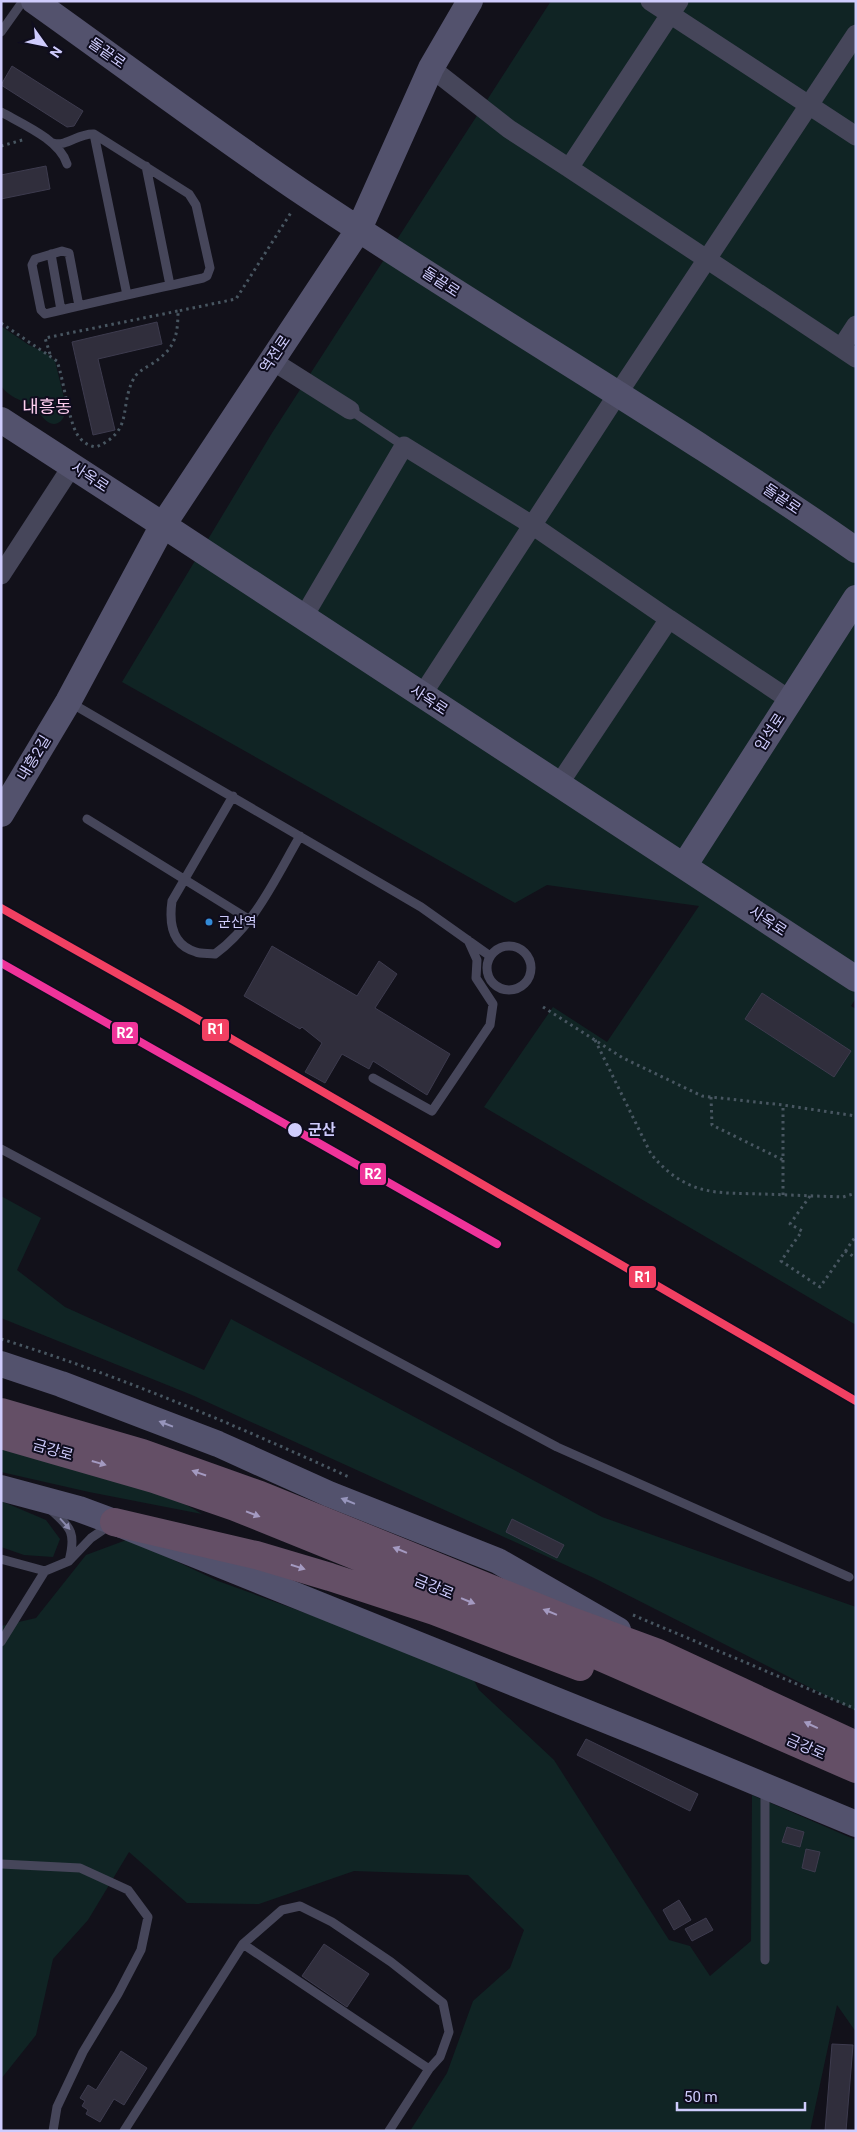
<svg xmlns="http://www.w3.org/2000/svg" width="857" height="2132" font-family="Roboto,'Noto Sans KR',sans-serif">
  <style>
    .green { fill: #102424 }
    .building { fill: #302e3c; stroke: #3d3b4e }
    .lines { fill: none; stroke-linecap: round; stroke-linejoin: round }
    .path { stroke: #485661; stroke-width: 3; stroke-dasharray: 2.5 4; stroke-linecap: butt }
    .lane { stroke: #46465a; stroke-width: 9 }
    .street { stroke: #46465a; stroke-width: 19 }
    .secondary { stroke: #53526d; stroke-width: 26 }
    .highway { stroke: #644f66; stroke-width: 28 }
    .rail-1-casing { stroke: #0f0d1e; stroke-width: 11 }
    .rail-2-casing { stroke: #0f0d1e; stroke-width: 11 }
    .rail-1 { stroke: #f24062; stroke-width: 8 }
    .rail-2 { stroke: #ef339a; stroke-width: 8 }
    .oneway { fill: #9795bc }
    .oneway2 { fill: #a49ac1 }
    .oneway3 { fill: #8a89ac }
    .bus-dot { fill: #338bd7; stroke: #0f0d1e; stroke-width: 2 }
    .stop-dot { fill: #cfccfd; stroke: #0f0d1e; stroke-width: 2 }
    .labels { text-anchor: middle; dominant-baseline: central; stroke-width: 4; stroke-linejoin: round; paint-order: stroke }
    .bus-label { font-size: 14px; fill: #cfccfd; stroke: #0f0d1e; text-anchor: start }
    .street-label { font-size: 15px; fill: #cfccfd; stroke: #0f0d1e }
    .stop-label { font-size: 15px; font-weight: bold; fill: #cfccfd; stroke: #0f0d1e; text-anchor: start }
    .quarter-label { font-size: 18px; fill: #fdceee; stroke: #0f0d1e }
    .line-badge { stroke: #0f0d1e; stroke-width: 2 }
    .badge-label { font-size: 14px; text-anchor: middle; font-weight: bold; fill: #fff }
  </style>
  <rect width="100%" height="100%" fill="#12111a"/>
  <!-- green -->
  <path class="green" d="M551 1H856V998L851 1006 856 1009V1325L484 1107 553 1007 607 1042 699 906 547 885 515 903 122 682 272 433Z
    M1 326 29 345 46 353 55 361 66 406C66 412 65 416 61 421 48 432 39 409 30 405 19 399 9 397 1 386Z
    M1 1196 41 1218 17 1270 65 1307 204 1370 231 1319 602 1517 856 1607V1711L594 1578 192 1395 1 1318Z
    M1 1448 169 1495 202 1514 89 1492 1 1472Z
    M1 1501 46 1520 60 1539 53 1557 24 1555 1 1547Z
    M129 1539 218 1581 470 1673 479 1690 554 1760 669 1940 690 1946 710 1976 751 1941 752 1795 856 1840V2032L837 2005 810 2131H410L447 2073 473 2001 510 1968 524 1930 468 1875 354 1871 259 1904 187 1903 129 1852 88 1920 53 1959 36 2035 1 2079V1626L36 1618 86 1555Z"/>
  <!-- building -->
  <path class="building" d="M12 66 83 111 74 126 67 127 1 85Z
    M46 166 50 189 1 199V175Z
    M157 322 162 344 98 359 115 430 93 435 72 342Z
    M272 946 357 996 379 961 397 974 375 1008 450 1054 427 1095 373 1061 369 1069 342 1054 325 1083 305 1072 322 1043 302 1027 300 1029 244 996Z
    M762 993 851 1051 834 1077 745 1019Z
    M512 1519 564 1545 557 1558 506 1532Z
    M586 1739 698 1794 690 1811 577 1755Z
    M787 1827 804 1832 800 1847 782 1842Z
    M806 1849 820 1852 815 1872 802 1868Z
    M679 1900 691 1920 674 1930 663 1910Z
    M706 1918 713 1930 692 1941 685 1929Z
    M324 1944 369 1974 347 2007 302 1976Z
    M832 2044 853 2045 846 2131H825Z
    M121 2051 147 2068 124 2105 114 2099 100 2122 86 2114 88 2110 82 2106 85 2101 80 2098 88 2085 96 2090Z"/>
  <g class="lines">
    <!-- path -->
    <path class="path" d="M1 146 26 139
      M1 323 57 361C64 381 68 418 77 434 81 441 88 446 96 447 134 431 119 408 133 380 136 373 143 369 150 365 174 350 178 338 178 311L236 299 292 211
      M50 354 45 338 178 311
      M543 1007 623 1058 702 1096 783 1105 856 1116
      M595 1040 651 1154C662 1167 674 1178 690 1185 712 1195 739 1193 762 1194 789 1195 816 1196 843 1197L856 1193
      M711 1097 712 1125 783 1160
      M783 1195V1105
      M810 1196 790 1224 802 1231 781 1261 820 1287 856 1236
      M845 1251 856 1258
      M1 1339C121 1376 235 1425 349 1477
      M633 1615 856 1709"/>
    <!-- lane -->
    <path class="lane" d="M1 32 23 1
      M1 112C22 124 60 140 67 164
      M94 134 127 295
      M53 143C67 147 78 133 94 134L189 194 196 205 210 268 207 276 203 278C150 290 98 301 45 314L41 310 32 265 35 259 62 251 69 253 79 306
      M146 166 170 285
      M51 254 61 310
      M350 410 404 446
      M71 703 421 907 490 956
      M233 796 172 901C169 922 171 945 196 952 201 954 209 953 215 954 255 925 276 877 300 836
      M87 819 250 920
      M487 968a22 22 0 1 1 44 0a22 22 0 1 1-44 0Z
      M373 1078 432 1111 490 1025 493 1004 476 978 477 960 468 940
      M1 1149 557 1447 849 1577
      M51 1510C72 1528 76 1534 69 1561
      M1 1559 45 1571
      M1 1642 45 1571 69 1561 91 1538 110 1525
      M1 1864 80 1868 128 1890 148 1917 141 1950 118 1994 83 2052 57 2107 53 2131
      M243 1944 429 2069
      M765 1960V1789
      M124 2131 243 1944 282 1910 300 1906 332 1922 391 1962 443 2003 449 2032 440 2057 429 2069 389 2131"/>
    <!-- street -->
    <path class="street" d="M650 1 856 136
      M679 1 569 168 841 348 856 325
      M431 68 509 129 569 168
      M841 348 856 358
      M271 360 350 410
      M1 575 72 466
      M303 618 404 446 532 525 669 619 559 784
      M669 619 790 700
      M422 695 617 395 856 34"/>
    <!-- secondary -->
    <path class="secondary" d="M34 1C124 65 213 132 305 194 487 316 676 425 856 550
      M1 420 163 525 856 979
      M1 814 68 702 163 525 359 229 431 68 470 1
      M684 866 856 598
      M1 1364 61 1384 218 1444 329 1494 498 1561 618 1630
      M1 1488 79 1509 114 1522 645 1736 856 1824"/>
    <!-- highway -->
    <path class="highway" d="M1 1412 142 1453 260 1495 571 1621 658 1653 856 1745
      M1 1435 154 1479 235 1507 527 1625 856 1769
      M114 1522 256 1555 330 1577 434 1611 580 1667"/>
    <defs>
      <path id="rail-1" d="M1 908 180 1009 856 1401"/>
      <path id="rail-2" d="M1 963 497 1244"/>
    </defs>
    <!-- rail-1 casing -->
    <use href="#rail-1" class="rail-1-casing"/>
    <!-- rail-2 casing -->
    <use href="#rail-2" class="rail-2-casing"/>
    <!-- rail-1 -->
    <use href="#rail-1" class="rail-1"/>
    <!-- rail-2 -->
    <use href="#rail-2" class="rail-2"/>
  </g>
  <!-- one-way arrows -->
  <defs><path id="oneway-solid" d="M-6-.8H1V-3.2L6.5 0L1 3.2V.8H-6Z" transform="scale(1.25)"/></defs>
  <g class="oneway">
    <use href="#oneway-solid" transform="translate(166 1424) rotate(-159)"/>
    <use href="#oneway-solid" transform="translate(348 1501) rotate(-158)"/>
  </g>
  <g class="oneway2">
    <use href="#oneway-solid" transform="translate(99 1463) rotate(16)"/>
    <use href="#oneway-solid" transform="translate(199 1473) rotate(-161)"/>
    <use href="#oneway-solid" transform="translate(253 1514) rotate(21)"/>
    <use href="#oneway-solid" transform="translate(400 1550) rotate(-158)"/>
    <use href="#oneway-solid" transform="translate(298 1567) rotate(17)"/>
    <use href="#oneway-solid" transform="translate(468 1601) rotate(22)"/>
    <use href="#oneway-solid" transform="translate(550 1612) rotate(-158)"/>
    <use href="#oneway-solid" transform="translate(811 1725) rotate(-155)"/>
  </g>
  <use class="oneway3" href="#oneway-solid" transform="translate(65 1524) rotate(48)"/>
  <!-- markers -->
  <circle class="bus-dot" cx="209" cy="922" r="4.5"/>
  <circle class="stop-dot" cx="295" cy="1130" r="8"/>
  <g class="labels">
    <!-- bus labels -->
    <g class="bus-label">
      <text x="218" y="922">군산역</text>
    </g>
    <!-- street labels -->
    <g class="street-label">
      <text transform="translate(107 53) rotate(35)">돌끝로</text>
      <text transform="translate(441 282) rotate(33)">돌끝로</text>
      <text transform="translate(275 354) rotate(-56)">역전로</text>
      <text transform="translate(90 477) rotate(33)">사옥로</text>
      <text transform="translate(782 499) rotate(34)">돌끝로</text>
      <text transform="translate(429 700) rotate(33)">사옥로</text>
      <text transform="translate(770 732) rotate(-57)">입석로</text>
      <text transform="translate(34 758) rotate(-59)">내흥2길</text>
      <text transform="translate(768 921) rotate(33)">사옥로</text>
      <text transform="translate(53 1450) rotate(16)">금강로</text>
      <text transform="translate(434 1587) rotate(22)">금강로</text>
      <text transform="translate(806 1747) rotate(24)">금강로</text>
    </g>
    <!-- stop labels -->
    <g class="stop-label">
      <text x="308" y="1130">군산</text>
    </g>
    <!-- quarter labels -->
    <g class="quarter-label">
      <text x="47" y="406">내흥동</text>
    </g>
  </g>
  <g class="line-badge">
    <rect x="201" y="1018" width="29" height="24" rx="5" fill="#f24062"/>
    <rect x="111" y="1021" width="28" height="24" rx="5" fill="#ef339a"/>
    <rect x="359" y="1162" width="28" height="24" rx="5" fill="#ef339a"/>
    <rect x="628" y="1265" width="29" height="24" rx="5" fill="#f24062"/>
  </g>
  <g class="badge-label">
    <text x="216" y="1034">R1</text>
    <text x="125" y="1038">R2</text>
    <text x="373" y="1179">R2</text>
    <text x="643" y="1282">R1</text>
  </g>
  <!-- border -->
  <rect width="857" height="2132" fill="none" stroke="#cfccfd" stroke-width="5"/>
  <!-- north arrow -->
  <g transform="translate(45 45) rotate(123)" stroke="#0f0d1e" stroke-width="4" paint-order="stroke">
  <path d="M0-4L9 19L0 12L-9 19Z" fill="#cfccfd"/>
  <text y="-8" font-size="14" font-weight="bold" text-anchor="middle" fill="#cfccfd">N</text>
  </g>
  <!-- scale -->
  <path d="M677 2102v8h128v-8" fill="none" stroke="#cfccfd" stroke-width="2.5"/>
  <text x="684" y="2102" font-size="15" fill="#cfccfd" stroke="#0f0d1e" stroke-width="4" paint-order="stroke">50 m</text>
</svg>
